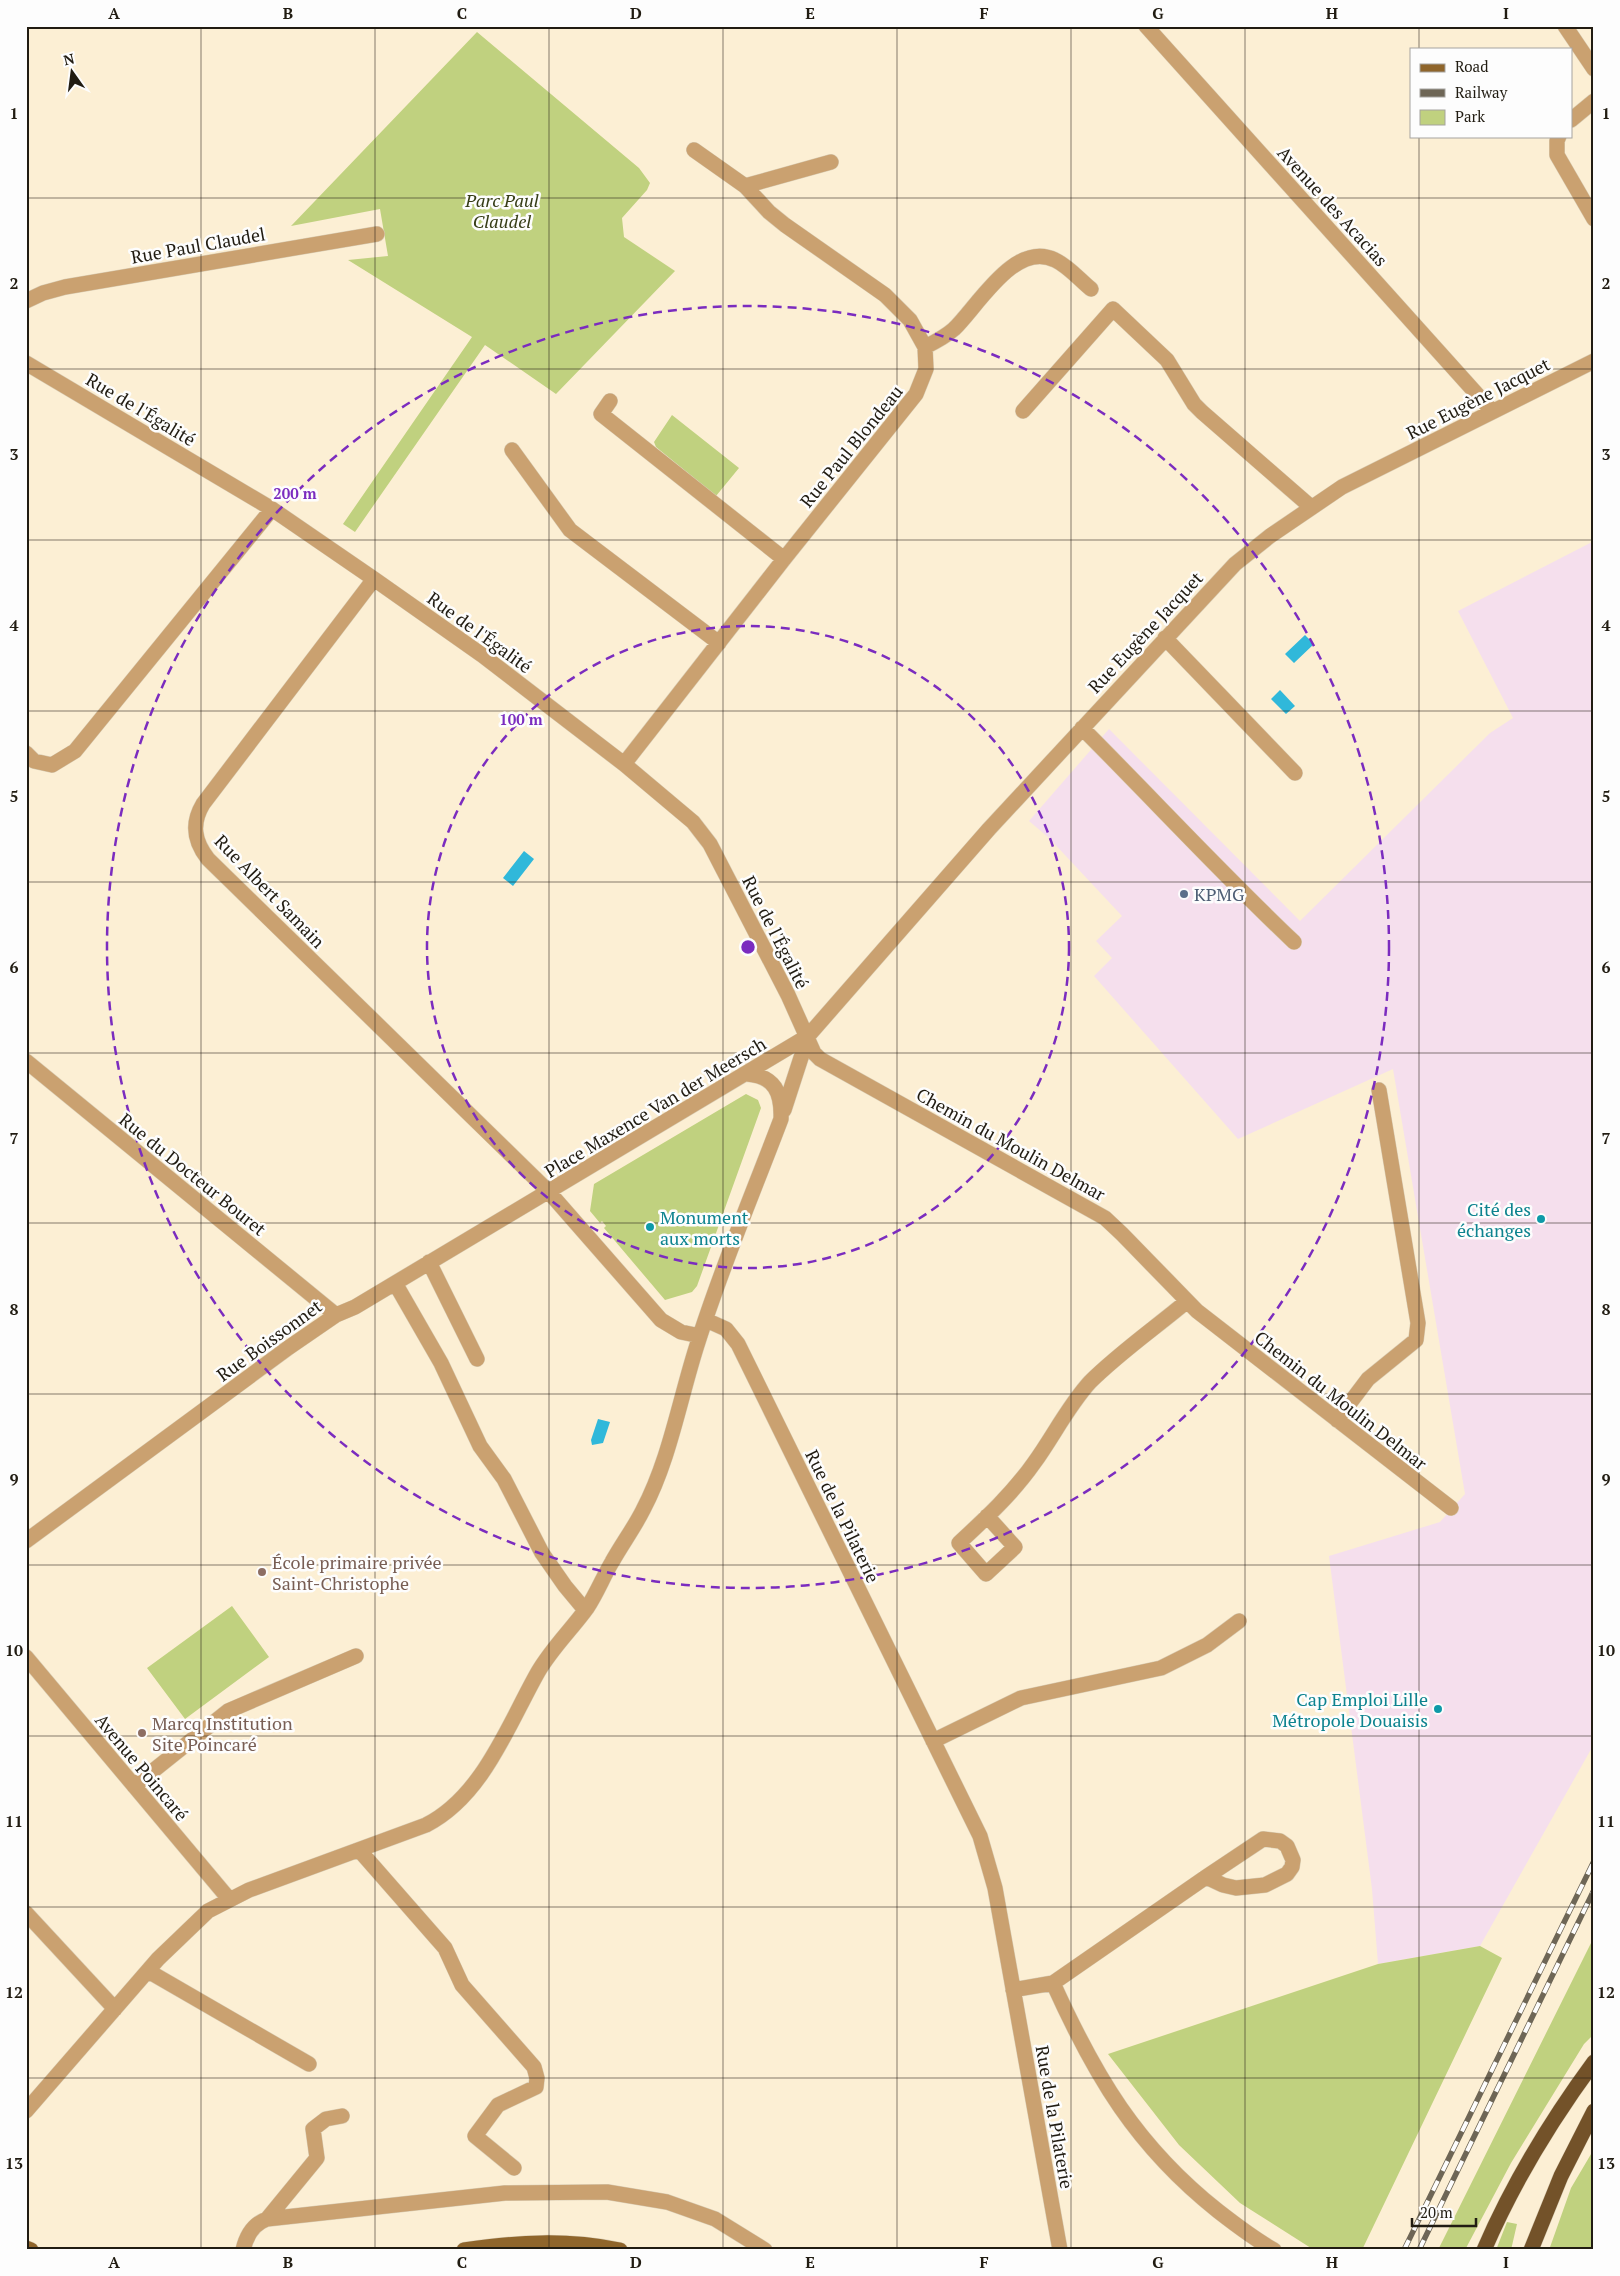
<svg xmlns="http://www.w3.org/2000/svg" width="1620" height="2276" font-family="'PT Serif',serif">
  <style>
    .commercial { fill: #f5dfed }
    .green { fill: #c0d17f }
    .water { fill: #30b8da }
    .lines { fill: none; stroke-linecap: round; stroke-linejoin: round }
    .minor-casing { stroke: #d9cdb5; stroke-width: 16 }
    .major-casing { stroke: #d9cdb5; stroke-width: 16 }
    .highway-casing { stroke: #d9cdb5; stroke-width: 16 }
    .minor { stroke: #caa170; stroke-width: 15 }
    .major { stroke: #8f652b; stroke-width: 15 }
    .highway { stroke: #735229; stroke-width: 15 }
    .rail-casing { stroke: #6e6656; stroke-width: 5.5 }
    .rail { stroke: #fdfdfd; stroke-width: 4; stroke-dasharray: 11; stroke-linecap: butt }
    .grid { fill: none; stroke: #211c12; stroke-width: 1; stroke-opacity: 0.55 }
    .ring { fill: none; stroke: #7b2cbf; stroke-width: 2.5; stroke-dasharray: 9 6 }
    .service-dot { fill: #5c6f8a; stroke: #fdfdfd; stroke-width: 2 }
    .culture-dot { fill: #0f9aa8; stroke: #fdfdfd; stroke-width: 2 }
    .education-dot { fill: #8d6e63; stroke: #fdfdfd; stroke-width: 2 }
    .labels { text-anchor: middle; dominant-baseline: central; stroke-width: 5; stroke-linejoin: round; paint-order: stroke }
    .park-label { font-size: 18px; font-style: italic; fill: #363d16; stroke: #fdfdfd }
    .street-label { font-size: 18px; fill: #211c12; stroke: #fdfdfd }
    .service-label { font-size: 18px; fill: #4e5e75; stroke: #fdfdfd; text-anchor: start }
    .culture-label { font-size: 18px; fill: #0d838f; stroke: #fdfdfd; text-anchor: end }
    .education-label { font-size: 18px; fill: #785e54; stroke: #fdfdfd; text-anchor: start }
    .centre { fill: #7b2cbf; stroke: #fdfdfd; stroke-width: 2.5 }
    .ring-label { font-size: 15px; text-anchor: middle; font-weight: bold; fill: #7b2cbf; stroke: #fdfdfd; stroke-width: 5; stroke-linejoin: round; paint-order: stroke }
    .neatline { fill: none; stroke: #211c12; stroke-width: 2 }
    .grid-label { font-size: 16px; text-anchor: middle; font-weight: bold; fill: #211c12 }
  </style>
  <rect width="100%" height="100%" fill="#fcefd4"/>
  <!-- commercial -->
  <path class="commercial" d="M1594 541V1744L1480 1946 1378 1964 1372 1889 1329 1556 1440 1522 1465 1494 1393 1069 1238 1139 1094 976 1112 958 1096 941 1122 916 1049 838 1029 821 1109 729 1300 921 1490 733 1513 718 1458 611Z"/>
  <!-- green -->
  <path class="green" d="M477 32 639 168 650 183 647 190 622 218 624 237 675 271 556 394 485 345 355 532 343 524 472 337 348 260 388 256 380 209 291 226Z
    M672 415 739 468 716 496 656 447 654 442Z
    M746 1094 758 1100 761 1108 697 1286 692 1292 665 1300 604 1228 606 1226 602 1221 600 1223 590 1211 594 1184Z
    M232 1606 269 1657 185 1719 147 1668Z
    M1594 1937V2034L1584 2044 1511 2163 1465 2250H1438Z
    M1480 1946 1502 1958 1362 2250H1314L1240 2203 1179 2145 1108 2054 1378 1964Z
    M1594 2149V2250H1549L1571 2188Z
    M1507 2222 1517 2224 1511 2250H1496Z"/>
  <!-- water -->
  <path class="water" d="M1305 635 1314 644 1294 663 1285 654Z
    M1280 690 1295 706 1286 714 1271 699Z
    M524 851 534 859 513 886 503 878Z
    M598 1419 610 1422 603 1443 592 1445 591 1440Z"/>
  <g class="lines">
    <defs>
      <path id="minor" d="M1146 26 1492 411
        M1565 26 1594 69
        M1571 120 1594 101
        M1559 136 1557 141V155L1594 219
        M694 150 745 186 769 212 785 225 885 295 910 320 925 347
        M745 186 831 162
        M26 301 43 293 65 287 377 234
        M26 363 272 509 374 579 482 655 624 764 693 822 710 844 788 995 814 1053 820 1059 1105 1218 1122 1234 1197 1311 1451 1508
        M610 401 601 414 784 559
        M1023 411 1113 309 1167 360 1194 404 1202 412 1311 507
        M512 450 570 530 719 643
        M374 579 203 804C191 824 194 841 208 859L548 1191 661 1320 681 1332 700 1336
        M1165 638 1295 773
        M1082 728C1153 799 1221 873 1294 942
        M26 753 34 761 52 765 75 751 272 509
        M624 764 784 559 916 394 926 369 925 347C935 342 945 337 954 329 978 306 1015 240 1055 260 1068 266 1080 280 1091 289
        M26 1061 336 1315
        M784 1110 808 1036
        M429 1262 477 1359
        M395 1283 441 1363 480 1446 504 1479 542 1553 565 1586 585 1610
        M706 1320 726 1329 738 1344 980 1836 995 1888 1060 2250
        M1337 1420 1368 1379 1416 1340 1418 1323 1379 1090
        M987 1516 1015 1547 986 1574 959 1543C986 1518 1013 1493 1034 1463 1053 1437 1068 1406 1090 1382 1119 1353 1155 1328 1186 1302
        M26 1541 288 1348 336 1315 355 1307 808 1036 989 829 1235 564 1270 536 1342 487 1594 361
        M26 1657 229 1899
        M933 1741 1021 1698 1161 1668 1207 1645 1239 1621
        M134 1786 228 1711 356 1656
        M360 1851 445 1948 462 1985 534 2067 537 2078 536 2087 498 2105 475 2136 514 2168
        M26 1913 115 2009
        M148 1971 309 2064
        M1053 1983C1095 2076 1136 2146 1218 2211 1236 2225 1254 2239 1274 2250
        M1013 1990 1053 1983 1206 1877 1263 1839 1280 1841 1287 1846 1293 1860 1292 1867 1287 1874 1265 1885 1236 1888 1223 1885 1206 1877
        M26 2111 158 1959 208 1911 249 1890 426 1825C483 1796 508 1725 538 1672 552 1648 571 1630 587 1608 597 1593 603 1577 612 1562 622 1544 634 1528 643 1510 670 1459 680 1397 698 1342 722 1266 753 1193 781 1119 782 1093 775 1076 747 1074
        M267 2219 317 2158 313 2129 326 2119 342 2116
        M243 2250C246 2237 253 2224 267 2219L505 2193 607 2192 667 2202 715 2219 765 2250"/>
      <path id="major" d="M26 2248 31 2250
        M464 2250C519 2242 565 2239 620 2250"/>
      <path id="highway" d="M1484 2250C1512 2185 1552 2119 1594 2062
        M1531 2250 1561 2176 1594 2111"/>
    </defs>
    <!-- minor casing -->
    <use href="#minor" class="minor-casing"/>
    <!-- major casing -->
    <use href="#major" class="major-casing"/>
    <!-- highway casing -->
    <use href="#highway" class="highway-casing"/>
    <!-- minor -->
    <use href="#minor" class="minor"/>
    <!-- major -->
    <use href="#major" class="major"/>
    <!-- highway -->
    <use href="#highway" class="highway"/>
    <defs>
      <path id="rail" d="M1404 2250 1594 1861
        M1419 2250 1594 1890"/>
    </defs>
    <!-- rail casing -->
    <use href="#rail" class="rail-casing"/>
    <!-- rail -->
    <use href="#rail" class="rail"/>
  </g>
  <!-- grid -->
  <path class="grid" d="M201 26V2250M375 26V2250M549 26V2250M723 26V2250M897 26V2250M1071 26V2250M1245 26V2250M1419 26V49M1419 136V2250M26 198H1594M26 369H1594M26 540H1594M26 711H1594M26 882H1594M26 1053H1594M26 1223H1594M26 1394H1594M26 1565H1594M26 1736H1594M26 1907H1594M26 2078H1594"/>
  <!-- distance rings -->
  <g class="ring">
    <circle cx="748" cy="947" r="321"/>
    <circle cx="748" cy="947" r="641"/>
  </g>
  <!-- markers -->
  <circle class="service-dot" cx="1184" cy="894" r="5"/>
  <g class="culture-dot">
    <circle cx="1541" cy="1219" r="5"/>
    <circle cx="650" cy="1227" r="5"/>
    <circle cx="1438" cy="1709" r="5"/>
  </g>
  <g class="education-dot">
    <circle cx="262" cy="1572" r="5"/>
    <circle cx="142" cy="1733" r="5"/>
  </g>
  <g class="labels">
    <!-- park labels -->
    <g class="park-label">
      <text x="502" y="200">Parc Paul<tspan x="502" dy="21">Claudel</tspan></text>
    </g>
    <!-- street labels -->
    <g class="street-label">
      <text transform="translate(1333 206) rotate(48)">Avenue des Acacias</text>
      <text transform="translate(198 245) rotate(-10)">Rue Paul Claudel</text>
      <text transform="translate(1478 398) rotate(-27)">Rue Eugène Jacquet</text>
      <text transform="translate(141 409) rotate(31)">Rue de l'Égalité</text>
      <text transform="translate(851 446) rotate(-51)">Rue Paul Blondeau</text>
      <text transform="translate(480 632) rotate(36)">Rue de l'Égalité</text>
      <text transform="translate(1145 632) rotate(-47)">Rue Eugène Jacquet</text>
      <text transform="translate(270 891) rotate(46)">Rue Albert Samain</text>
      <text transform="translate(776 932) rotate(63)">Rue de l'Égalité</text>
      <text transform="translate(655 1107) rotate(-31)">Place Maxence Van der Meersch</text>
      <text transform="translate(1011 1144) rotate(29)">Chemin du Moulin Delmar</text>
      <text transform="translate(193 1174) rotate(39)">Rue du Docteur Bouret</text>
      <text transform="translate(269 1340) rotate(-36)">Rue Boissonnet</text>
      <text transform="translate(1341 1400) rotate(38)">Chemin du Moulin Delmar</text>
      <text transform="translate(843 1516) rotate(64)">Rue de la Pilaterie</text>
      <text transform="translate(142 1767) rotate(50)">Avenue Poincaré</text>
      <text transform="translate(1055 2117) rotate(80)">Rue de la Pilaterie</text>
    </g>
    <!-- service labels -->
    <g class="service-label">
      <text x="1194" y="894">KPMG</text>
    </g>
    <!-- culture labels -->
    <g class="culture-label">
      <text x="1531" y="1209">Cité des<tspan x="1531" dy="21">échanges</tspan></text>
      <text x="660" y="1217" text-anchor="start">Monument<tspan x="660" dy="21">aux morts</tspan></text>
      <text x="1428" y="1699">Cap Emploi Lille<tspan x="1428" dy="21">Métropole Douaisis</tspan></text>
    </g>
    <!-- education labels -->
    <g class="education-label">
      <text x="272" y="1562">École primaire privée<tspan x="272" dy="21">Saint-Christophe</tspan></text>
      <text x="152" y="1723">Marcq Institution<tspan x="152" dy="21">Site Poincaré</tspan></text>
    </g>
  </g>
  <circle cx="748" cy="947" r="8" class="centre"/>
  <g class="ring-label">
    <text x="295" y="499">200 m</text>
    <text x="521" y="725">100 m</text>
  </g>
  <!-- border -->
  <rect width="1620" height="2276" fill="none" stroke="#fdfdfd" stroke-width="55"/>
  <!-- legend -->
  <rect x="1410" y="48" width="162" height="90" fill="#fdfdfd" stroke="#a5a39f"/>
  <rect x="1420" y="64" width="25" height="8" fill="#8f652b" stroke="#a5a39f"/>
  <text x="1455" y="72" font-size="15" fill="#211c12">Road</text>
  <rect x="1420" y="89" width="25" height="8" fill="#6e6656" stroke="#a5a39f"/>
  <text x="1455" y="98" font-size="15" fill="#211c12">Railway</text>
  <rect x="1420" y="110" width="25" height="15" fill="#c0d17f" stroke="#a5a39f"/>
  <text x="1455" y="122" font-size="15" fill="#211c12">Park</text>
  <!-- north arrow -->
  <g transform="translate(72 72) rotate(346)" stroke="#fdfdfd" stroke-width="4" paint-order="stroke">
  <path d="M0-4L9 19L0 12L-9 19Z" fill="#211c12"/>
  <text y="-8" font-size="14" font-weight="bold" text-anchor="middle" fill="#211c12">N</text>
  </g>
  <!-- scale -->
  <path d="M1412 2218v8h64v-8" fill="none" stroke="#211c12" stroke-width="2.5"/>
  <text x="1420" y="2218" font-size="15" fill="#211c12" stroke="#fdfdfd" stroke-width="4" paint-order="stroke">20 m</text>
  <rect x="28" y="28" width="1564" height="2220" class="neatline"/>
  <g class="grid-label">
    <text x="114" y="19">A</text>
    <text x="288" y="19">B</text>
    <text x="462" y="19">C</text>
    <text x="636" y="19">D</text>
    <text x="810" y="19">E</text>
    <text x="984" y="19">F</text>
    <text x="1158" y="19">G</text>
    <text x="1332" y="19">H</text>
    <text x="1506" y="19">I</text>
    <text x="14" y="119">1</text>
    <text x="1606" y="119">1</text>
    <text x="14" y="289">2</text>
    <text x="1606" y="289">2</text>
    <text x="14" y="460">3</text>
    <text x="1606" y="460">3</text>
    <text x="14" y="631">4</text>
    <text x="1606" y="631">4</text>
    <text x="14" y="802">5</text>
    <text x="1606" y="802">5</text>
    <text x="14" y="973">6</text>
    <text x="1606" y="973">6</text>
    <text x="14" y="1144">7</text>
    <text x="1606" y="1144">7</text>
    <text x="14" y="1315">8</text>
    <text x="1606" y="1315">8</text>
    <text x="14" y="1485">9</text>
    <text x="1606" y="1485">9</text>
    <text x="14" y="1656">10</text>
    <text x="1606" y="1656">10</text>
    <text x="14" y="1827">11</text>
    <text x="1606" y="1827">11</text>
    <text x="14" y="1998">12</text>
    <text x="1606" y="1998">12</text>
    <text x="14" y="2169">13</text>
    <text x="1606" y="2169">13</text>
    <text x="114" y="2268">A</text>
    <text x="288" y="2268">B</text>
    <text x="462" y="2268">C</text>
    <text x="636" y="2268">D</text>
    <text x="810" y="2268">E</text>
    <text x="984" y="2268">F</text>
    <text x="1158" y="2268">G</text>
    <text x="1332" y="2268">H</text>
    <text x="1506" y="2268">I</text>
  </g>
</svg>
